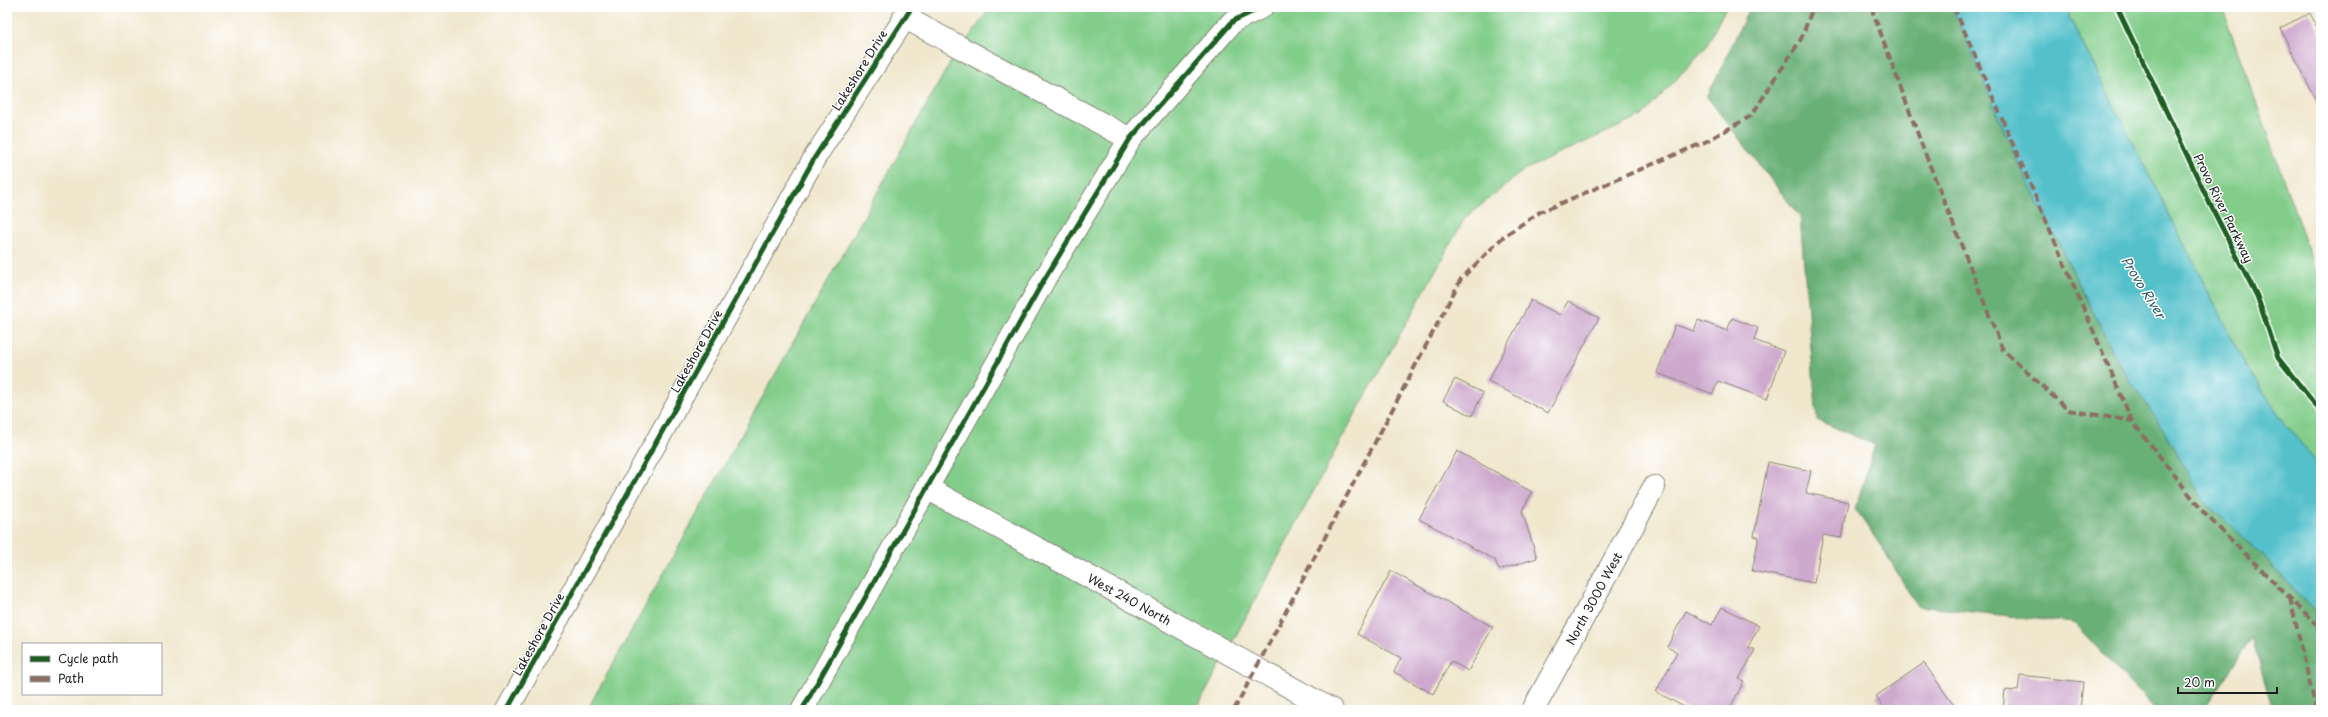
<svg xmlns="http://www.w3.org/2000/svg" width="2328" height="717" font-family="'Playpen Sans',sans-serif">
  <style>
    .green { fill: #82cd8a; stroke: #4f7453 }
    .forest { fill: #69b076; stroke: #426649 }
    .water { fill: #52c0ca; stroke: #376e73 }
    .building { fill: #cea9ce }
    .lines { fill: none; stroke-linecap: round; stroke-linejoin: round }
    .minor-casing { stroke: #868274; stroke-width: 24 }
    .minor { stroke: #fff; stroke-width: 22 }
    .quiet { stroke: #8d6e63; stroke-width: 4; stroke-dasharray: 8 4; stroke-linecap: butt }
    .cycleway-casing { stroke: #fff; stroke-width: 8 }
    .cycleway { stroke: #1b5e20; stroke-width: 5 }
    .labels { text-anchor: middle; dominant-baseline: central; stroke-width: 3; stroke-linejoin: round; paint-order: stroke }
    .street-label { font-size: 12px; fill: #1c1c1c; stroke: #fff }
    .water-label { font-size: 13px; font-style: italic; fill: #325e62; stroke: #fff }
  </style>
  <rect width="100%" height="100%" fill="#fff"/>
  <filter id="ink" filterUnits="userSpaceOnUse"><feTurbulence type="fractalNoise" baseFrequency=".025" numOctaves="2"/><feDisplacementMap in="SourceGraphic" scale="8" xChannelSelector="R" yChannelSelector="G"/><feConvolveMatrix kernelMatrix="1 2 1 2 8 2 1 2 1" color-interpolation-filters="sRGB"/></filter>
  <filter id="wash" filterUnits="userSpaceOnUse"><feTurbulence type="fractalNoise" baseFrequency=".012" numOctaves="4" result="noise"/><feDisplacementMap in="SourceGraphic" scale="16" xChannelSelector="R" yChannelSelector="G"/><feGaussianBlur stdDeviation="0.9" result="paint"/><feColorMatrix in="noise" values="0 0 0 0 0 0 0 0 0 0 0 0 0 0 0 0 0 1.4 0 .05"/><feComposite in="paint" operator="in"/></filter>
  <g filter="url(#wash)">
    <rect width="100%" height="100%" fill="#f0e7cd"/>
    <!-- green -->
    <path class="green" d="M991 7H1726L1706 47 1642 116 1524 170 1465 218 1341 440 1196 710H587L950 63Z
      M2064 7H2222L2316 272 2321 276V467L2286 425 2247 368Z"/>
    <!-- forest -->
    <path class="forest" d="M1750 7H1952L2016 158 2119 364 2161 426 2270 563 2301 597 2321 614V710H2273L2252 638 2203 710H2156L2074 623 1917 606 1885 552 1855 509 1875 445 1817 420 1800 217 1707 97Z"/>
    <!-- water -->
    <path class="water" d="M1952 7H2064L2247 368 2286 425 2321 467V614L2301 597 2270 563 2204 501 2161 426 2119 364 2016 158Z"/>
    <g id="blocks">
      <!-- building -->
      <path class="building" d="M2310 13 2321 35V103L2318 104 2280 28Z
        M1531 300 1560 315 1568 301 1599 318 1548 413 1488 381Z
        M1732 318 1758 328 1754 340 1784 351 1767 399 1718 381 1713 394 1657 373 1675 325 1694 331 1698 320 1727 331Z
        M1455 379 1483 393 1472 416 1443 401Z
        M1457 451 1532 492 1522 511 1537 558 1499 570 1495 560 1419 519Z
        M1768 462 1811 471 1806 493 1848 502 1841 538 1823 535 1814 583 1752 571 1759 537 1754 536Z
        M1391 571 1493 627 1468 671 1451 661 1433 694 1394 672 1401 658 1357 634Z
        M1722 607 1759 626 1748 647 1755 650 1739 679 1744 681 1729 710H1690L1656 692 1677 652 1667 647 1686 611 1712 625Z
        M1924 663 1957 710H1885L1876 696Z
        M2020 675 2083 682 2080 710H2003L2005 690 2018 691Z"/>
    </g>
  </g>
  <g filter="url(#ink)">
    <use href="#blocks" fill-opacity="0" stroke="#868274" stroke-width="1"/>
    <g class="lines">
      <defs>
        <g id="minor">
          <path d="M904 17 1130 139"/>
          <path id="s1" d="M927 488 1332 710"/>
          <path d="M507 710 815 157 912 7"/>
          <path d="M802 710 1041 285 1130 139 1233 21 1262 7"/>
          <path id="s2" d="M1533 710 1654 487"/>
        </g>
      </defs>
      <!-- minor casing -->
      <use href="#minor" class="minor-casing"/>
      <!-- minor -->
      <use href="#minor" class="minor"/>
      <!-- quiet -->
      <path class="quiet" d="M1871 7 1923 148 2003 350 2068 410 2132 421
        M1954 7 2132 421 2204 513 2321 629
        M2290 598 2316 710
        M1234 710 1461 279 1504 236 1540 212 1705 142 1751 116 1801 39 1813 7"/>
      <defs>
        <path id="cycleway" d="M2117 7 2209 202 2257 296 2278 358 2321 412
          M507 710 815 157 912 7
          M802 710 1041 285 1130 139 1233 21 1262 7"/>
      </defs>
      <!-- cycleway casing -->
      <use href="#cycleway" class="cycleway-casing"/>
      <!-- cycleway -->
      <use href="#cycleway" class="cycleway"/>
    </g>
  </g>
  <g class="labels">
    <!-- street labels -->
    <g class="street-label">
      <text transform="translate(859 70) rotate(-58)">Lakeshore Drive</text>
      <text transform="translate(2224 208) rotate(64)">Provo River Parkway</text>
      <text transform="translate(696 351) rotate(-61)">Lakeshore Drive</text>
      <text stroke="none"><textPath href="#s1" startOffset="231">West 240 North</textPath></text>
      <text stroke="none"><textPath href="#s2" startOffset="127">North 3000 West</textPath></text>
      <text transform="translate(538 634) rotate(-61)">Lakeshore Drive</text>
    </g>
    <!-- water labels -->
    <g class="water-label">
      <text transform="translate(2144 287) rotate(58)">Provo River</text>
    </g>
  </g>
  <!-- margin -->
  <rect width="2328" height="717" fill="none" stroke="#fff" stroke-width="24"/>
  <!-- legend -->
  <rect x="22" y="643" width="140" height="52" fill="#ffffff" stroke="#a4a4a4"/>
  <rect x="30" y="656" width="20" height="6" fill="#1b5e20" stroke="#a4a4a4"/>
  <text x="58" y="663" font-size="12" fill="#1c1c1c">Cycle path</text>
  <rect x="30" y="676" width="20" height="6" fill="#8d6e63" stroke="#a4a4a4"/>
  <text x="58" y="683" font-size="12" fill="#1c1c1c">Path</text>
  <!-- scale -->
  <path d="M2178 687v6h99v-6" fill="none" stroke="#1c1c1c" stroke-width="2"/>
  <text x="2184" y="687" font-size="12" fill="#1c1c1c" stroke="#ffffff" stroke-width="3" paint-order="stroke">20 m</text>
</svg>
